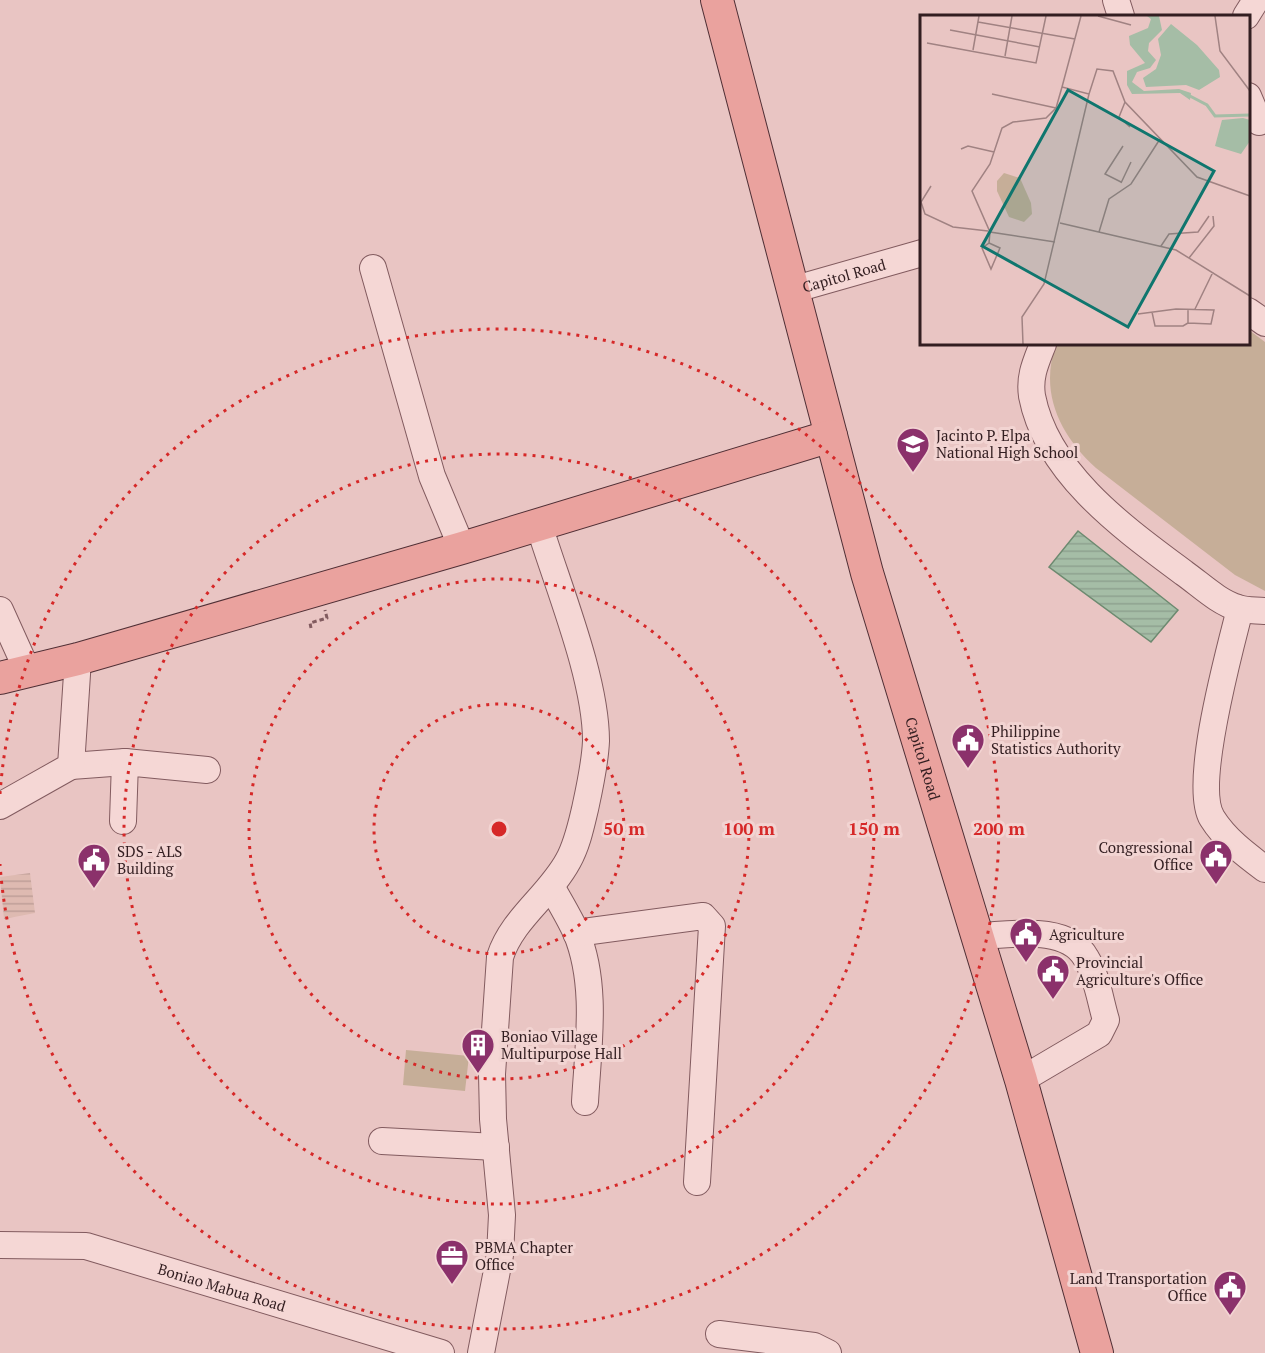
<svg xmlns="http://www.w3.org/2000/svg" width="1265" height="1353" font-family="'PT Serif',serif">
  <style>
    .farmland { fill: url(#farmland-rules) }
    .grass { fill: #c6ae98 }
    .water { fill: url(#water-rules); stroke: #6d8a70; stroke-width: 1.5 }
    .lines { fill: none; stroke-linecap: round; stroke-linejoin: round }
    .minor-casing { stroke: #825b5f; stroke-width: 28 }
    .major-casing { stroke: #502f35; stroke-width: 34 }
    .path { stroke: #825b5f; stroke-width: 3; stroke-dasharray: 4.5 3; stroke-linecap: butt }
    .minor { stroke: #f5d7d5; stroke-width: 26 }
    .major { stroke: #eaa29e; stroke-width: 32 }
    .ring { fill: none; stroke: #d62828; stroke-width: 3; stroke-dasharray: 3 6 }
    .labels { text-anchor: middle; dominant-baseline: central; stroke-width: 6; stroke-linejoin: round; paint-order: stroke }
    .street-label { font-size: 15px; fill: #331e21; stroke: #f2d4d2 }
    .poi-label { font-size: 15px; fill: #331e21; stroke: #f2d4d2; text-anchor: start }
    .inset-river { fill: none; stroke: #a5bda6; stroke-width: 3 }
    .inset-road { fill: none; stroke: #a08282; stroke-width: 1.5 }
    .view { fill: #0f766e; fill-opacity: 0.15; stroke: #0f766e; stroke-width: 3 }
    .inset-edge { fill: none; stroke: #331e21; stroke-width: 3 }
    .centre { fill: #d62828; stroke: #f2d4d2; stroke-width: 3 }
    .ring-label { font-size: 18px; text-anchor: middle; font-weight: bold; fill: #d62828; stroke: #f2d4d2; stroke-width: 6; stroke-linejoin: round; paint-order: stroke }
  </style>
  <defs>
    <pattern id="farmland-rules" width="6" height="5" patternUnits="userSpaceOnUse" patternTransform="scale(1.5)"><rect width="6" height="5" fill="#debab1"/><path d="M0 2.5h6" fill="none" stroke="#bf9f98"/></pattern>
    <pattern id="water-rules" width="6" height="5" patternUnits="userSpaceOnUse" patternTransform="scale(1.5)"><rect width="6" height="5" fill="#a5bda6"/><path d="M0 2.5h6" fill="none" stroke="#8ea28f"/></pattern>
  </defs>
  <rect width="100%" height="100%" fill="#e9c5c3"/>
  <!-- farmland -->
  <path class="farmland" d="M30 873 35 913 4 919 0 877Z"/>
  <!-- grass -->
  <path class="grass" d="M1249 330 1265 342V591L1235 575 1096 468C1060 435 1039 393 1056 344H1248Z
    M406 1050 469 1056 465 1091 403 1085Z"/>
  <!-- water -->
  <path class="water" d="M1078 531 1178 610 1151 642 1049 567Z"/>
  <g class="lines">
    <defs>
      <g id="minor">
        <path d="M1116 0 1121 16"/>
        <path d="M1246 16 1256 0"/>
        <path d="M1248 96 1259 122"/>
        <path d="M373 268 432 476 462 548"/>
        <path id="s1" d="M792 290 922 253"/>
        <path d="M1248 311 1265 323"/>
        <path d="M1043 344C1036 362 1029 376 1032 396 1047 474 1125 529 1184 573 1201 585 1218 602 1238 608 1246 611 1256 610 1265 611"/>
        <path d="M1240 609C1230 649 1192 785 1212 818 1225 839 1245 854 1265 869"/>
        <path d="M0 610 28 672"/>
        <path d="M71 766 125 762"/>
        <path d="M0 806 71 766 78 659"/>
        <path d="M123 821 125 762 207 770"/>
        <path d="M552 888C560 902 569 917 576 932 598 984 588 1047 585 1102"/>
        <path d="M576 933 703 916 712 926 697 1182"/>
        <path d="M978 936C1010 935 1067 924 1086 958 1097 976 1100 1000 1106 1020L1099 1034 1021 1080"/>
        <path d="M382 1141 496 1147"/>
        <path id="s2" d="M0 1245 86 1246 441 1353"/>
        <path d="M719 1334 814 1346 828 1353"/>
        <path d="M481 1353 500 1255 502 1215 493 1119 492 1074 500 957C512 919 549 896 568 861 577 845 581 826 585 809 590 786 595 764 596 741 596 678 558 587 539 525"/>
      </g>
      <g id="major">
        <path id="s3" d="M717 0 867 573 1021 1080 1097 1353"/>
        <path d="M0 678 78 659 462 548 831 436"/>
      </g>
    </defs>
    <!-- minor casing -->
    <use href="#minor" class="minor-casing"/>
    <!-- major casing -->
    <use href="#major" class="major-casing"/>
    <!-- path -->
    <path class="path" d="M311 628 310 623 327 618 325 610"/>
    <!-- minor -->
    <use href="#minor" class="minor"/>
    <!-- major -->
    <use href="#major" class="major"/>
  </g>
  <!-- distance rings -->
  <g class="ring">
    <circle cx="499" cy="829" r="125"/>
    <circle cx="499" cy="829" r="250"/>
    <circle cx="499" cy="829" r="375"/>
    <path d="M0 794A500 500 0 1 1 0 864"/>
  </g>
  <!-- icons -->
  <defs>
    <symbol id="school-pin" viewBox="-11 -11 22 30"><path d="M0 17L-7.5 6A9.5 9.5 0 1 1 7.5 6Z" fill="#8b316b" stroke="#f2d4d2"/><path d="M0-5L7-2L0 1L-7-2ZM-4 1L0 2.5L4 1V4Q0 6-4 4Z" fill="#fff"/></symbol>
    <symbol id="civic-pin" viewBox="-11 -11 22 30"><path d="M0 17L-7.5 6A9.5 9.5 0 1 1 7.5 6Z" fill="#8b316b" stroke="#f2d4d2"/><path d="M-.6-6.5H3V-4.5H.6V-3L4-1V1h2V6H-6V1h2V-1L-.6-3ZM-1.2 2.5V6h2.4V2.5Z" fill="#fff"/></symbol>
    <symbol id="building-pin" viewBox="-11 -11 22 30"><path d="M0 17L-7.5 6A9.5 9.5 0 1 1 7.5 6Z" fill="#8b316b" stroke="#f2d4d2"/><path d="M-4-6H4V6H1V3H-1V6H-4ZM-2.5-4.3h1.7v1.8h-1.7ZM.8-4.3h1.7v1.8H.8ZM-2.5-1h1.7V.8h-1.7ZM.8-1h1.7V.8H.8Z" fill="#fff"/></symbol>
    <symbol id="office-pin" viewBox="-11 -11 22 30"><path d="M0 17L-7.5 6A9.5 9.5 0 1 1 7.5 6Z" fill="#8b316b" stroke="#f2d4d2"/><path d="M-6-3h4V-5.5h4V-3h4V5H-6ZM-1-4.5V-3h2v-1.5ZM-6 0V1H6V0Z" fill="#fff"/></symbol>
  </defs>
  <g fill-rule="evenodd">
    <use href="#school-pin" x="894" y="425" width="38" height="52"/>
    <use href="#civic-pin" x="949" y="721" width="38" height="52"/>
    <use href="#civic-pin" x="1197" y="837" width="38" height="52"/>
    <use href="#civic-pin" x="75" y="841" width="38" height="52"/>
    <use href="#civic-pin" x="1007" y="915" width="38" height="52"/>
    <use href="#civic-pin" x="1034" y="952" width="38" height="52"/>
    <use href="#building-pin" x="459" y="1026" width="38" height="52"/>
    <use href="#office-pin" x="433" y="1237" width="38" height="52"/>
    <use href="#civic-pin" x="1211" y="1268" width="38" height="52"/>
  </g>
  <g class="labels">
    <!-- street labels -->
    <g class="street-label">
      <text stroke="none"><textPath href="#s1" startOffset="54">Capitol Road</textPath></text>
      <text stroke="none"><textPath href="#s3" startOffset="786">Capitol Road</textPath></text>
      <text stroke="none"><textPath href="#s2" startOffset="228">Boniao Mabua Road</textPath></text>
    </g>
    <!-- poi labels -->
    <g class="poi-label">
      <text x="936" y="435">Jacinto P. Elpa<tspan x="936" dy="17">National High School</tspan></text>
      <text x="991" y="731">Philippine<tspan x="991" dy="17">Statistics Authority</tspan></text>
      <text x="1193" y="847" text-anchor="end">Congressional<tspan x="1193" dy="17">Office</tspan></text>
      <text x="117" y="851">SDS - ALS<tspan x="117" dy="17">Building</tspan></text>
      <text x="1049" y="934">Agriculture</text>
      <text x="1076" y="962">Provincial<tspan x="1076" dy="17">Agriculture's Office</tspan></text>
      <text x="501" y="1036">Boniao Village<tspan x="501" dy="17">Multipurpose Hall</tspan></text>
      <text x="475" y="1247">PBMA Chapter<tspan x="475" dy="17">Office</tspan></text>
      <text x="1207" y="1278" text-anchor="end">Land Transportation<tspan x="1207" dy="17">Office</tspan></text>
    </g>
  </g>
  <!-- overview -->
  <g transform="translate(920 15)">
    <rect width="330" height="330" fill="#e9c5c3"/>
    <path d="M84 158 100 163 111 188 112 199 104 207 89 202 77 176V166Z" fill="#c6ae98"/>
    <path d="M227 1H239L242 15 229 28 228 36 236 45 230 53 217 57 212 67 224 76 259 74 271 78 270 85 260 78 212 79 207 70V56L225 48 210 30 209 21 228 13 231 4ZM251 9 277 30 299 55 300 62 279 75 266 70 226 72 223 63 236 54 241 40 238 24ZM323 103 330 105V126L321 139 295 131 302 105Z" fill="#a5bda6"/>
    <path class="inset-river" d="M268 80 287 90 295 101 330 100"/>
    <path class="inset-road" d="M178 1 211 10M295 1 300 36 330 76M58 7 155 24M30 15 120 32M7 28 116 48 126 1M53 35 59 1M85 41 92 1M72 79 136 93M169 79 177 54 193 56 205 87 277 162 330 181M205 87 199 102 210 112M41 134 48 131 74 137M201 167 185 159 203 131M201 168 211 147M11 171 1 187 5 199 33 212 68 216M140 208 256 235 330 281M179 217 189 184 211 169 240 124M135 227 70 217 52 176 70 149 82 113 93 107 126 103 136 93 142 72M69 228 80 233 71 254 62 233 69 228 70 217M241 231 249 219 278 217 289 201M269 243 294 211 293 201M275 294 293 257M232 297 235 311H263L268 308V294M218 299 256 294 294 295 291 309 268 308M103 329 102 302 124 269 169 79 142 72 161 1"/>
    <path class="view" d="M148 75 294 156 208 312 62 231Z"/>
    <rect width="330" height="330" class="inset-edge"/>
  </g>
  <circle cx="499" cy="829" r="9" class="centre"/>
  <g class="ring-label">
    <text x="624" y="835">50 m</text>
    <text x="749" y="835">100 m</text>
    <text x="874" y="835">150 m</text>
    <text x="999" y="835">200 m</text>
  </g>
</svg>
